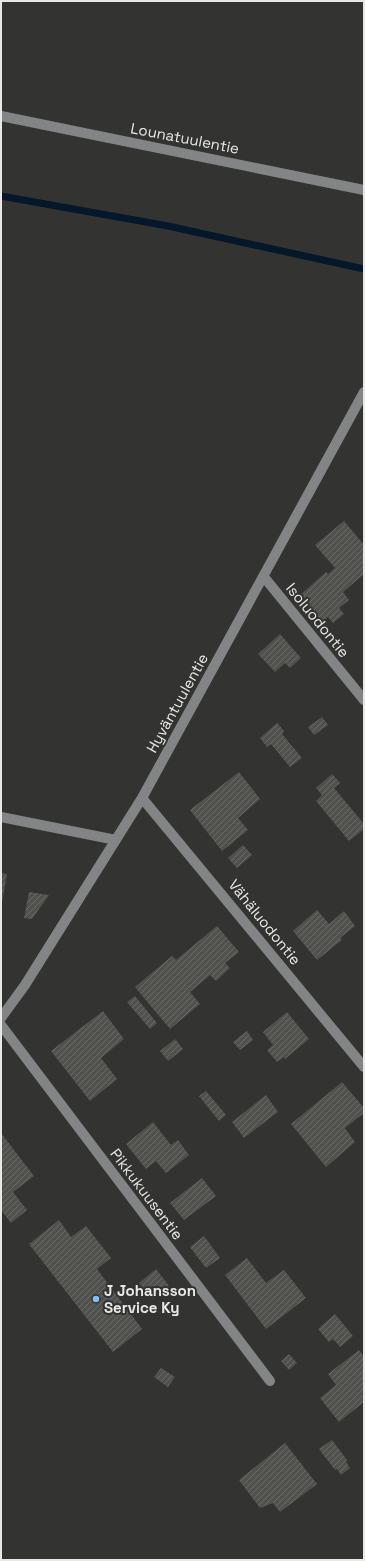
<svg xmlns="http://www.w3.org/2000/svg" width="365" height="1561" font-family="'Space Grotesk',sans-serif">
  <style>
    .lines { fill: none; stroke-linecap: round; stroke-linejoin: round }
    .stream { stroke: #05182a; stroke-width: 7 }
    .building { fill: url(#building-hatch) }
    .minor { stroke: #838486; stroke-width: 10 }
    .poi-dot { fill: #80bdfa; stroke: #333431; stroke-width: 1.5 }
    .labels { text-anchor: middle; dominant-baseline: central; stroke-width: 4; stroke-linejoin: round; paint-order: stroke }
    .street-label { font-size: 15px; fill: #e8e8e6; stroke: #333431 }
    .poi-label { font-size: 15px; font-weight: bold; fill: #e8e8e6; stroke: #333431; text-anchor: start }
  </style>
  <defs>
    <pattern id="building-hatch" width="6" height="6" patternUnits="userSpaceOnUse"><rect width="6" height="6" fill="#51514e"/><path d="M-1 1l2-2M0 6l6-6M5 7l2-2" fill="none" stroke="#6a6a68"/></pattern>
  </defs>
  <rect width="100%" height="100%" fill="#333431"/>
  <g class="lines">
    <!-- stream -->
    <path class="stream" d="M1 196 168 226 364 269"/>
  </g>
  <!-- building -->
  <path class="building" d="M344 521 364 545V574L343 592 349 600 339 608 344 614 333 623 328 617 321 623 299 596 326 572 328 574 335 568 315 545Z
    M280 634 301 658 290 668 285 663 275 672 258 654Z
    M322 717 328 725 314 735 308 727Z
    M277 723 284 731 282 734 302 758 290 767 271 744 267 747 260 738Z
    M239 772 260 799 238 818 248 830 222 851 190 810Z
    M332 774 340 783 334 788 364 824V829L349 841 316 801 322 795 316 788Z
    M243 845 252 855 237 868 228 858Z
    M1 873 7 874 2 902H1Z
    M29 892 49 895 32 919 24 918Z
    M317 910 329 924 344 911 355 926 340 938 342 940 317 960 293 931Z
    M217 926 239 952 225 963 230 968 216 981 210 975 190 992 200 1004 170 1029 135 987 172 956 176 960Z
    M135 996 157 1023 150 1029 127 1002Z
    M103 1011 124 1039 101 1058 117 1079 90 1101 51 1051Z
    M287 1012 309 1039 285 1059 284 1057 277 1062 267 1050 273 1045 263 1032Z
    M247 1031 253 1040 240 1050 233 1042Z
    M175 1039 183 1049 168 1061 160 1051Z
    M342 1082 364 1108V1113L345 1128 355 1142 326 1167 291 1124Z
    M206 1091 226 1115 219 1121 199 1096Z
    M266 1095 278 1112 244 1138 232 1122Z
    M153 1122 171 1145 178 1140 189 1155 166 1173 156 1161 146 1169 126 1144Z
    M1 1133 34 1176 13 1192 27 1210 11 1223 1 1210Z
    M202 1178 216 1196 184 1220 170 1203Z
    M59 1220 71 1237 86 1226 111 1258 97 1269 142 1329 113 1352 29 1244Z
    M204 1236 220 1258 206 1268 190 1247Z
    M247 1258 266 1283 284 1270 306 1298 266 1329 225 1275Z
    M156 1269 169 1286 152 1299 139 1283Z
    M335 1314 353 1336 340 1347 333 1339 329 1342 318 1329Z
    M359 1350 364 1357V1392L362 1394 364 1398V1402L339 1422 320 1398 336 1385 328 1374Z
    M289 1354 297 1363 289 1370 281 1361Z
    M161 1368 175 1377 168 1387 154 1377Z
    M332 1440 347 1460 346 1462 350 1468 341 1475 337 1469 335 1470 319 1449Z
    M285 1443 317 1484 280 1512 273 1503 260 1508 239 1480Z"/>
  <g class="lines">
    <!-- minor -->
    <path class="minor" d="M1 116 364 190
      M264 577 364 700
      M142 798 364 1067
      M1 817 116 840
      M1 1018 25 985 142 798 364 392
      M1 1025 270 1381"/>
  </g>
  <!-- markers -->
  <circle class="poi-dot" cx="96" cy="1299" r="4"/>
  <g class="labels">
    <!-- street labels -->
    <g class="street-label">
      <text transform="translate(185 138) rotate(11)">Lounatuulentie</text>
      <text transform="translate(318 620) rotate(51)">Isoluodontie</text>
      <text transform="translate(177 703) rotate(-61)">Hyväntuulentie</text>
      <text transform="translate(265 922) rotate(51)">Vähäluodontie</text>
      <text transform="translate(147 1194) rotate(53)">Pikkukuusentie</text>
    </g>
    <!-- poi labels -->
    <g class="poi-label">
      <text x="104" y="1290">J Johansson<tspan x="104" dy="17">Service Ky</tspan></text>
    </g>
  </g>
  <!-- border -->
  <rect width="365" height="1561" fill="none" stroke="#e8e8e6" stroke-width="4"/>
</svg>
